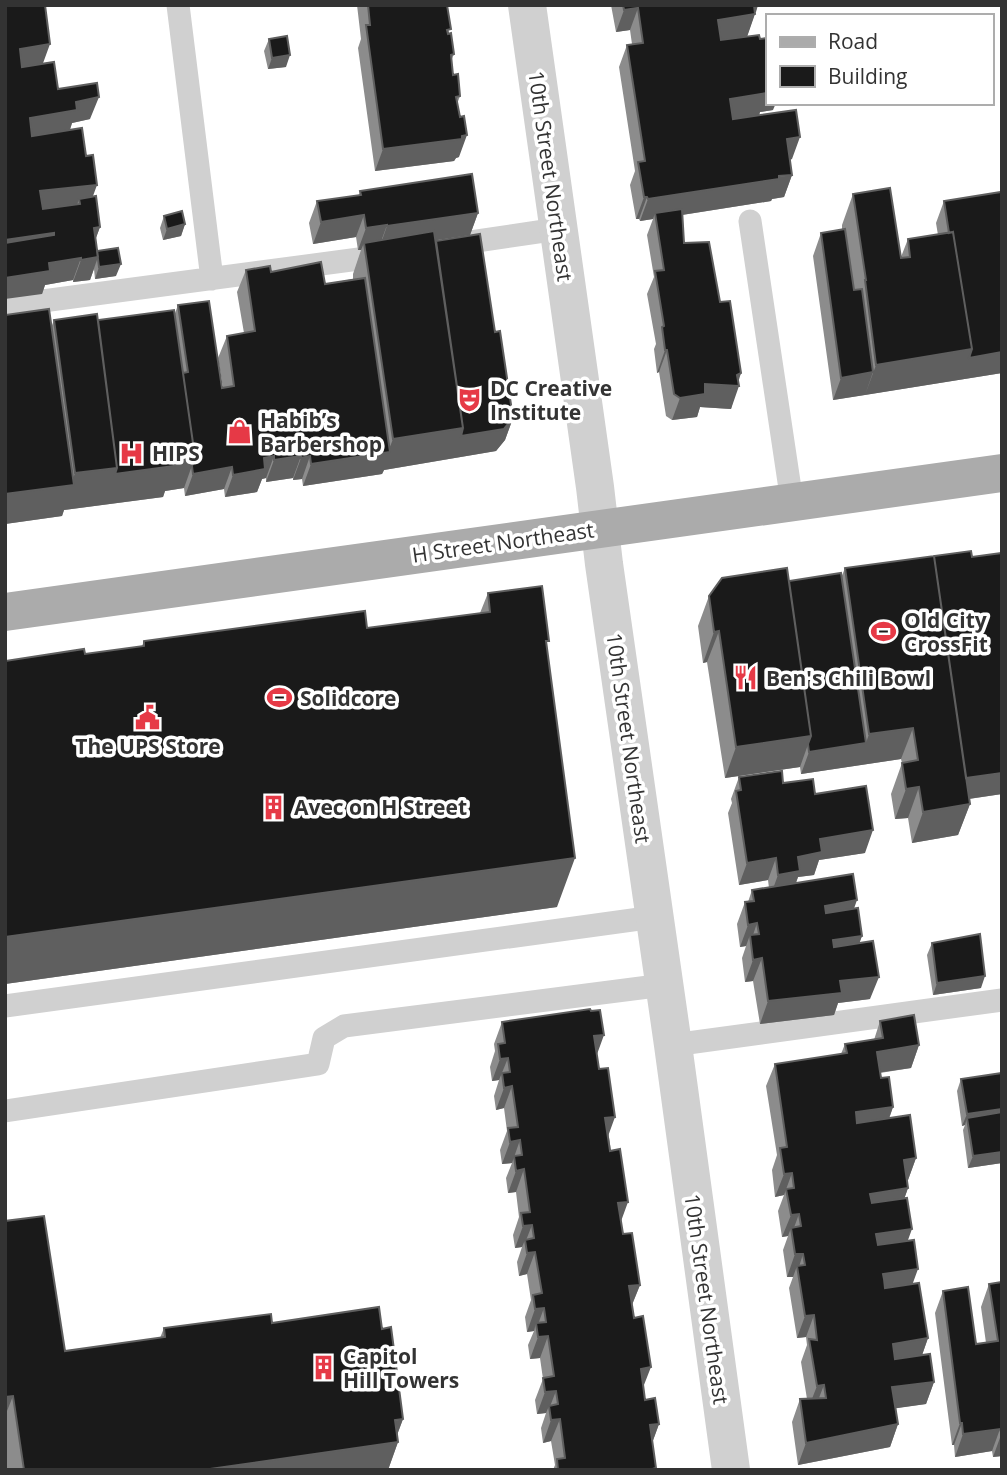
<svg xmlns="http://www.w3.org/2000/svg" width="1007" height="1475" font-family="'Open Sans',sans-serif">
  <style>
    .lines { fill: none; stroke-linecap: round; stroke-linejoin: round }
    .service { stroke: #d0d0d0; stroke-width: 23 }
    .minor { stroke: #d0d0d0; stroke-width: 38 }
    .primary { stroke: #ababab; stroke-width: 38 }
    .wall { fill: #8c8c8c }
    .shaded-wall { fill: #5f5f5f }
    .building { fill: #1a1a1a; stroke: #5f5f5f; stroke-width: 2 }
    .labels { text-anchor: middle; dominant-baseline: central; stroke-width: 7; stroke-linejoin: round; paint-order: stroke }
    .street-label { font-size: 21px; fill: #333; stroke: #fff }
    .poi-label { font-size: 21px; font-weight: bold; fill: #333; stroke: #fff; text-anchor: start }
  </style>
  <rect width="100%" height="100%" fill="#fff"/>
  <g class="lines">
    <!-- service -->
    <path class="service" d="M178 5 212 279
      M750 221 792 502
      M450 245 558 229
      M5 306 389 255
      M5 1006 654 917
      M673 1045 1002 1000
      M5 1111 318 1064 324 1038 344 1026 664 985"/>
    <!-- minor -->
    <path class="minor" d="M527 5 595 487 604 564 673 1045 731 1470"/>
    <!-- primary -->
    <path class="primary" d="M5 612 1002 473"/>
  </g>
  <!-- wall -->
  <path class="wall" d="M357 5H447L449 33 454 54 451 61 453 75 460 96 457 104 459 157 456 158 454 161 375 171 358 48 361 39Z
    M611 5H758L755 13 747 36 773 110 760 112 759 115 792 159 790 160 792 175 784 197 772 199 771 201 682 215 684 243 720 302 738 382 731 409 700 407 697 417 672 420 666 416 659 372 657 373 654 349 656 344 647 294 654 277 647 235 653 219 640 221 639 219H636L630 185 635 171 619 67 627 45 632 44 630 30 616 32Z
    M269 39 286 67 268 69 264 51Z
    M43 64 58 89 90 119 72 123 70 130 92 197 100 227 95 240 97 251 116 276 95 279 94 269 90 280 73 282V280L45 285 42 294Z
    M360 191 478 213 470 235 436 240 495 332 513 418 505 440 496 451 384 470 382 474 303 486 302 479 293 480V478L266 482V478L262 479 257 492 225 497 224 489 185 496 184 488 165 491 163 497 64 510 62 516 5 524V315L51 328 54 320H98L174 316 178 305 223 388 218 358 227 336 244 333 237 292 246 270 271 272 325 284 353 279V274L361 250H358L356 237 313 244 309 223 317 201 359 195Z
    M853 194 901 257 908 239 938 235 936 223 944 201 1002 199V373L833 400 813 256 821 233 842 230V225Z
    M164 216 185 224 181 236 163 240 160 228Z
    M845 568 1002 794 969 799 970 804 958 835 912 843 908 818 895 819 891 794 902 763 901 759 801 774 800 767 725 778 707 662 703 663 698 626 709 596 789 581 841 578Z
    M488 593 547 646 557 907 5 984V661L85 654 142 646 144 641 367 628 480 613Z
    M739 777 783 783 815 794 865 853 819 860 814 875 798 877 796 883 854 908 862 936 859 943 870 999 838 1003 834 1015 760 1024 753 981 745 982 742 958 746 946 740 947 737 924 745 902H748L752 890 769 888 768 880 739 885 728 813 732 803 731 799Z
    M932 943 981 988 933 995 927 955Z
    M880 1021 919 1045 911 1068 880 1073 881 1078 893 1107 889 1119 916 1158 908 1180 907 1181 908 1188 904 1199 912 1284 928 1338 922 1355 934 1382 926 1404 896 1408 898 1424 890 1447 798 1465 792 1422 800 1399H807L801 1362 807 1345 806 1337 797 1338 789 1288 793 1277H787L783 1250 788 1236 782 1237 778 1211 784 1195 775 1197 772 1170 777 1155 766 1086 775 1064 841 1054 845 1044 874 1040Z
    M502 1022 597 1054 623 1234 640 1285 632 1305 645 1400 659 1424 652 1443 656 1470H553L555 1465 551 1441 543 1443 541 1428 546 1413 537 1414 535 1400 543 1379 540 1358 530 1359 528 1345 534 1331 527 1332 525 1317 531 1300 527 1274 519 1276 517 1262 522 1247 515 1248 513 1235 519 1217 516 1192 508 1193 506 1178 512 1163 502 1164 500 1150 507 1131 504 1108 496 1110 494 1096 499 1080 492 1081 490 1067 495 1051 494 1044Z
    M961 1079 1002 1163 968 1168 963 1130 965 1125 962 1126 957 1091Z
    M5 1221 65 1351 160 1338 164 1328 272 1323 382 1329 403 1419 397 1435 398 1442 388 1470H5Z
    M1002 1282V1456L993 1457 992 1451 955 1457 954 1445H952L935 1313 943 1291 976 1344 986 1343 981 1307 989 1284Z"/>
  <!-- shaded-wall -->
  <path class="shaded-wall" d="M747 5H758L756 12 744 14Z
    M638 8 630 30 616 32 624 10Z
    M755 14 747 37 710 42 718 20Z
    M50 44 42 66 11 72 20 49Z
    M290 55 286 67 268 69 272 58Z
    M767 90V103H776L773 110 760 112 759 115 722 121 730 99Z
    M99 97 90 119 72 123 69 132 22 140 30 118 76 102Z
    M467 135 459 157 456 158 454 161 375 171 383 149Z
    M800 137 792 159 779 161 787 139Z
    M792 175 784 197 772 199 771 201 656 219 655 213 653 219 640 221 648 199Z
    M97 185 89 207 80 204 79 199 76 208 32 213 40 191Z
    M644 197H647L639 219H636Z
    M478 213 470 235 379 249 387 226Z
    M364 215 356 237 313 244 321 222Z
    M185 224 181 236 163 240 167 229Z
    M387 225 379 247 364 243 361 250H358L366 228Z
    M100 227 92 249 94 228Z
    M54 233 46 256 5 261V240Z
    M98 257 90 280 73 282 81 260Z
    M81 258 73 280 45 285 42 294 5 299V278L49 263Z
    M121 264 116 276 95 279 99 267Z
    M972 349 1002 352V373L865 395 876 365Z
    M665 350H667L659 372 657 373Z
    M873 372 865 395 833 400 841 378Z
    M741 373 737 386H739L731 409 700 407 697 417 672 420 680 398 705 384Z
    M513 418 505 440 496 451 384 470 382 474 303 486 311 464 388 452 393 439Z
    M274 456 266 478 262 479 257 492 225 497 233 475 264 458Z
    M301 456 293 478 266 482 274 460Z
    M310 456 302 479 293 480 301 458Z
    M195 457 184 488 165 491 163 497 64 510 62 516 5 524V494L71 485 75 473Z
    M232 467 224 489 185 496 193 474Z
    M719 631 707 662 703 663 714 632Z
    M913 728 901 759 801 774 809 752 866 743 869 734Z
    M811 736 800 767 725 778 736 747Z
    M1002 773V794L954 801 962 779Z
    M919 787 908 818 895 819 906 789Z
    M970 804 958 835 912 843 923 812Z
    M873 830 865 853 819 860 814 875 798 877 792 893 770 897 778 875 798 857 820 839Z
    M575 858 557 907 5 984V937Z
    M776 858 768 880 739 885 747 863Z
    M857 900 849 923 816 928 825 906Z
    M757 923 751 941 750 935 746 946 740 947 748 925Z
    M862 936 854 958 825 962 833 940Z
    M762 958 753 981 745 982 753 960Z
    M985 976 981 988 933 995 937 983Z
    M879 977 870 999 838 1003 834 1015 760 1024 768 1001 840 981Z
    M604 1035 596 1057 594 1036Z
    M919 1045 911 1068 869 1074 877 1052Z
    M508 1058 499 1080 492 1081 500 1059Z
    M512 1086 504 1108 496 1110 504 1088Z
    M893 1107 885 1129 847 1134 856 1112Z
    M1002 1109V1120L967 1118 965 1125 962 1126 967 1114Z
    M615 1117 607 1139 605 1118Z
    M520 1140 512 1163 502 1164 510 1142Z
    M1002 1152V1163L968 1168 973 1156Z
    M916 1158 908 1180 896 1182 904 1160Z
    M524 1169 516 1192 508 1193 516 1171Z
    M792 1173 784 1195 775 1197 784 1174Z
    M908 1188 900 1211 862 1217 870 1194Z
    M628 1202 620 1224 618 1203Z
    M799 1214 792 1233 791 1228 788 1236 782 1237 791 1215Z
    M532 1225 525 1243V1240L522 1247 515 1248 523 1226Z
    M912 1229 904 1251 868 1256 876 1234Z
    M535 1252 527 1274 519 1276 527 1253Z
    M795 1254H803L798 1270 797 1266 793 1277H787Z
    M918 1269 910 1291 875 1297 883 1274Z
    M640 1285 631 1307 629 1286Z
    M544 1308 537 1327 536 1323 534 1331 527 1332 535 1309Z
    M814 1315 806 1337 797 1338 805 1316Z
    M548 1336 540 1358 530 1359 538 1337Z
    M928 1338 920 1361 885 1366 893 1344Z
    M651 1367 642 1390 641 1369Z
    M934 1382 926 1404 884 1410 892 1387Z
    M824 1385 815 1408 808 1409 817 1386Z
    M556 1391 549 1409V1406L546 1413 537 1414 545 1392Z
    M13 1396 5 1416V1397Z
    M403 1419 394 1443 398 1442 388 1470H203Z
    M560 1419 551 1441 543 1443 551 1420Z
    M960 1423H962L954 1445H952Z
    M659 1424 651 1446 650 1425Z
    M898 1424 890 1447 798 1465 806 1443Z
    M1000 1429 992 1451 955 1457 963 1434Z
    M1001 1435 1002 1456 993 1457Z"/>
  <!-- building -->
  <path class="building" d="M5 5H45L50 44 20 49 22 67 54 62 58 89 97 83 99 97 76 102 77 110 30 118 32 136 82 128 86 156 93 155 97 185 40 191 43 209 80 204 79 199 96 196 100 227 94 228 98 257 81 260V258L49 263 50 271 5 278V243L54 235V233L5 240Z
    M368 5H447L451 29 447 30 448 34 451 33 454 54 451 55 453 75 458 74 460 96 456 97 460 117 464 116 467 135 462 136V139L383 149 366 25H370Z
    M623 5H754L755 14 718 20 721 40 759 35 760 39 767 38V93L730 99 733 119 796 110 800 137 787 139 792 175 779 176V179L648 199 647 197H644L638 162 645 161 627 45 643 43 638 8 624 10Z
    M287 36 290 55 272 58 269 39Z
    M472 174 478 213 387 226V225L366 228 364 215 321 222 317 201 361 195 360 191Z
    M890 188 901 258 910 257 908 239 953 232 972 349 876 365 865 280H866L853 194Z
    M1001 192 1002 199V352L969 358 972 349 953 232 949 233 944 201Z
    M682 209 684 243 709 242 720 302 730 301 741 373 737 375 739 386 705 384V394L680 398 674 394 667 350H665L662 327 664 326 655 271 664 270 655 213Z
    M182 211 185 224 167 229 164 216Z
    M845 229 854 290 862 289 873 372 841 378 821 233Z
    M434 231 463 428 393 439 364 243Z
    M480 234 495 332 500 331 513 418 504 429 461 436 463 428 436 241Z
    M118 248 121 264 99 267 97 251Z
    M321 262 325 284 365 278 390 452 311 464 310 456 301 458V456L274 460V456L264 458 265 469 233 475 232 467 193 474 192 466 195 457 183 373 188 372 178 305 209 301 222 388 234 386 227 336 255 331 246 270 270 266 271 272Z
    M49 309 74 485 5 494V315Z
    M174 310 195 457 173 461 174 466 115 474 117 468 98 320Z
    M97 314 117 468 75 473 54 320Z
    M971 551 972 557 1002 553V773L966 778 934 556Z
    M934 556 970 804 923 812 919 787 906 789 902 763 918 760 913 728 869 734 845 568Z
    M787 568 811 736 736 747 719 631 714 632 709 596 722 578Z
    M841 573 866 743 809 752 808 744 811 736 789 581Z
    M542 586 549 641H546L575 858 5 937V661L84 649 85 654 144 646V641L365 611 367 628 490 612 488 593Z
    M782 771 783 783 813 779 815 794 866 786 873 830 820 839 822 852 798 857 800 871 778 875 776 858 747 863 736 791 741 790 739 777Z
    M853 874 857 900 825 906 826 913 858 908 862 936 833 940 834 947 873 941 879 977 840 981 842 993 768 1001 762 958 753 960 750 935 759 934 757 923 748 925 745 902 754 901 752 890Z
    M980 934 985 976 937 983 932 943Z
    M590 1009 591 1011 600 1010 604 1035 594 1036 599 1069 608 1068 615 1117 605 1118 610 1151 620 1149 628 1202 618 1203 623 1234 632 1233 640 1285 629 1286 634 1318 643 1316 651 1367 641 1369 645 1400 655 1398 659 1424 650 1425 656 1468 649 1470H558L557 1459 565 1458 560 1419 551 1420 549 1406 558 1404 556 1391 545 1392 543 1378 554 1376 548 1336 538 1337 536 1323 546 1322 544 1308 535 1309 533 1295 542 1293 535 1252 527 1253 525 1240 534 1238 532 1225 523 1226 521 1213 530 1212 524 1169 516 1171 514 1156 522 1155 520 1140 510 1142 508 1128 518 1127 512 1086 504 1088 502 1073 510 1072 508 1058 500 1059 498 1044 505 1043 502 1022Z
    M914 1015 919 1045 877 1052 881 1078 889 1077 893 1107 856 1112 857 1123 910 1115 916 1158 904 1160 908 1188 870 1194 872 1203 907 1198 912 1229 876 1234 878 1245 914 1240 918 1269 883 1274 884 1279 885 1288 919 1283 928 1338 893 1344 895 1359 930 1354 934 1382 892 1387 898 1424 806 1443 800 1399 826 1398 824 1385 817 1386 809 1339 817 1340 814 1315 805 1316 797 1266 805 1265 803 1254H795L791 1228 801 1226 799 1214 791 1215 786 1189 794 1188 792 1173 784 1174 780 1148 787 1147 775 1064 847 1053 845 1044 883 1038 880 1021Z
    M1002 1073V1109L967 1114 961 1079Z
    M1002 1112V1152L973 1156 967 1118Z
    M44 1216 65 1351 165 1337 164 1328 271 1314 272 1323 379 1307 382 1329 391 1327 403 1419 395 1420 398 1442 203 1470H24L13 1396 5 1397V1221Z
    M1002 1282V1435L1000 1429 963 1434 962 1423H960L943 1291 968 1287 976 1344 998 1341 989 1284Z"/>
  <!-- icons -->
  <defs>
    <symbol id="theatre-bare" viewBox="-9 -9 18 18"><path d="M-5-5.5Q0-4 5-5.5V0Q5 5 0 6Q-5 5-5 0ZM-3.3-2.5H-1v1.5H-3.3ZM1-2.5H3.3v1.5H1ZM-2.8 1Q0 5.5 2.8 1Z" fill="#e63946" stroke="#fff" stroke-width="2.5" paint-order="stroke"/></symbol>
    <symbol id="shop-bare" viewBox="-9 -9 18 18"><path d="M-5-2.5h2.3a2.7 3.5 0 0 1 5.4 0H5L5.5 6h-11ZM-1.5-2.5h3a1.5 2.3 0 0 0-3 0Z" fill="#e63946" stroke="#fff" stroke-width="2.5" paint-order="stroke"/></symbol>
    <symbol id="hospital-bare" viewBox="-9 -9 18 18"><path d="M-5-5h3v3.5h4V-5h3V5h-3V1.5h-4V5h-3Z" fill="#e63946" stroke="#fff" stroke-width="2.5" paint-order="stroke"/></symbol>
    <symbol id="stadium-bare" viewBox="-9 -9 18 18"><path d="M0-5a6.5 5 0 1 0 0 10a6.5 5 0 1 0 0-10ZM-3.5-1.8h7v3.6h-7Z" fill="#e63946" stroke="#fff" stroke-width="2.5" paint-order="stroke"/></symbol>
    <symbol id="restaurant-bare" viewBox="-9 -9 18 18"><path d="M-5-6h1v4h1v-4h1v4h1v-4h1v5L-1.5 .5V6h-2V.5L-5-1ZM5-6V6H3V1.5H1.5Q1.5-4 5-6Z" fill="#e63946" stroke="#fff" stroke-width="2.5" paint-order="stroke"/></symbol>
    <symbol id="civic-bare" viewBox="-9 -9 18 18"><path d="M-.6-6.5H3V-4.5H.6V-3L4-1V1h2V6H-6V1h2V-1L-.6-3ZM-1.2 2.5V6h2.4V2.5Z" fill="#e63946" stroke="#fff" stroke-width="2.5" paint-order="stroke"/></symbol>
    <symbol id="building-bare" viewBox="-9 -9 18 18"><path d="M-4-6H4V6H1V3H-1V6H-4ZM-2.5-4.3h1.7v1.8h-1.7ZM.8-4.3h1.7v1.8H.8ZM-2.5-1h1.7V.8h-1.7ZM.8-1h1.7V.8H.8Z" fill="#e63946" stroke="#fff" stroke-width="2.5" paint-order="stroke"/></symbol>
  </defs>
  <g fill-rule="evenodd">
    <use href="#theatre-bare" x="452" y="382" width="35" height="35"/>
    <use href="#shop-bare" x="222" y="414" width="35" height="35"/>
    <use href="#hospital-bare" x="114" y="436" width="35" height="35"/>
    <use href="#stadium-bare" x="866" y="614" width="35" height="35"/>
    <use href="#restaurant-bare" x="728" y="660" width="35" height="35"/>
    <use href="#stadium-bare" x="262" y="680" width="35" height="35"/>
    <use href="#civic-bare" x="130" y="700" width="35" height="35"/>
    <use href="#building-bare" x="256" y="790" width="35" height="35"/>
    <use href="#building-bare" x="306" y="1350" width="35" height="35"/>
  </g>
  <g class="labels">
    <!-- street labels -->
    <g class="street-label">
      <text transform="translate(551 176) rotate(82)">10th Street Northeast</text>
      <text transform="translate(503 542) rotate(-8)">H Street Northeast</text>
      <text transform="translate(629 738) rotate(82)">10th Street Northeast</text>
      <text transform="translate(707 1299) rotate(82)">10th Street Northeast</text>
    </g>
    <!-- poi labels -->
    <g class="poi-label">
      <text x="490" y="388">DC Creative<tspan x="490" dy="24">Institute</tspan></text>
      <text x="260" y="420">Habib’s<tspan x="260" dy="24">Barbershop</tspan></text>
      <text x="152" y="453">HIPS</text>
      <text x="904" y="620">Old City<tspan x="904" dy="24">CrossFit</tspan></text>
      <text x="766" y="678">Ben's Chili Bowl</text>
      <text x="300" y="698">Solidcore</text>
      <text x="148" y="746" text-anchor="middle">The UPS Store</text>
      <text x="294" y="807">Avec on H Street</text>
      <text x="343" y="1356">Capitol<tspan x="343" dy="24">Hill Towers</tspan></text>
    </g>
  </g>
  <!-- border -->
  <rect width="1007" height="1475" fill="none" stroke="#333333" stroke-width="14"/>
  <!-- legend -->
  <rect x="766" y="14" width="228" height="91" fill="#ffffff" stroke="#adadad" stroke-width="2"/>
  <rect x="780" y="37" width="35" height="10" fill="#ababab" stroke="#adadad" stroke-width="2"/>
  <text x="828" y="49" font-size="21" fill="#333333">Road</text>
  <rect x="780" y="66" width="35" height="21" fill="#1a1a1a" stroke="#adadad" stroke-width="2"/>
  <text x="828" y="84" font-size="21" fill="#333333">Building</text>
</svg>
